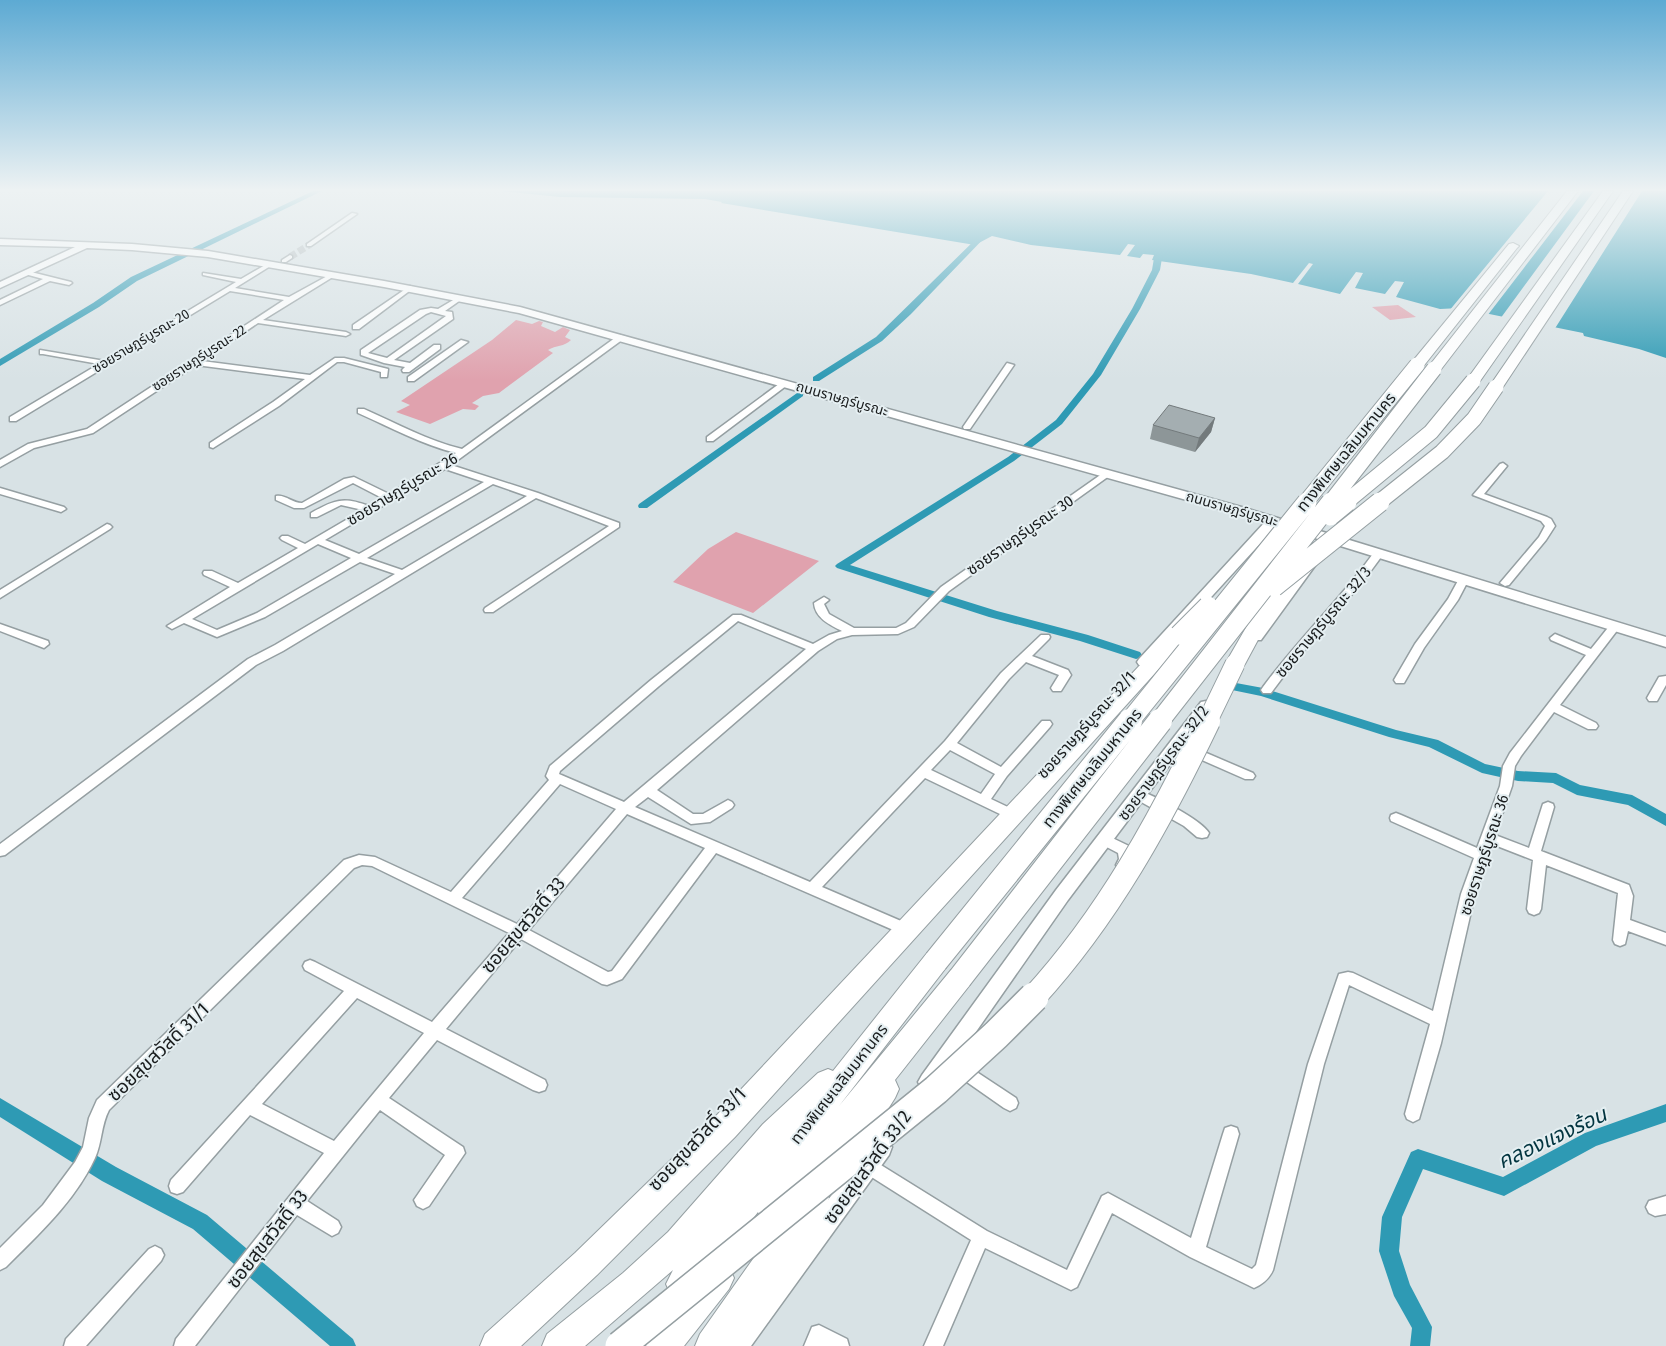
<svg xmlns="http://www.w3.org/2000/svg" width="1666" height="1346" font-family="'Fira Sans Condensed','Noto Sans Thai',sans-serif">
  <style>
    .green { fill: #e0a2ae }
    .water { fill: #2e9ab4 }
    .pier { fill: #d8e2e5 }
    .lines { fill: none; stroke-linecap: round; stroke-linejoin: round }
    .canal { fill: #2e9ab4; fill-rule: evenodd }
    .street-tunnel { stroke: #b2babd; stroke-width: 7; stroke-dasharray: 7 3; stroke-linecap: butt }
    .street-casing { stroke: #959fa2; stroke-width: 3 }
    .secondary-casing { stroke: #959fa2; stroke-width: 3 }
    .highway-casing { stroke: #959fa2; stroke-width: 2 }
    .street { fill: #fff; fill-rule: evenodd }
    .secondary { fill: #fff; fill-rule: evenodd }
    .highway { fill: #fff; fill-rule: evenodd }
    .highway-bridge-far3-casing { stroke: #959fa2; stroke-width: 17; stroke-linecap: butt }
    .highway-bridge-far2-casing { stroke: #959fa2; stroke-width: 21; stroke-linecap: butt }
    .highway-bridge-far1-casing { stroke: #959fa2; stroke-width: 26; stroke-linecap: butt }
    .highway-bridge-casing { stroke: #959fa2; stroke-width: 32; stroke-linecap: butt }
    .highway-bridge-far3 { stroke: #fff; stroke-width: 15 }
    .highway-bridge-far2 { stroke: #fff; stroke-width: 19 }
    .highway-bridge-far1 { stroke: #fff; stroke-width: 24 }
    .highway-bridge { stroke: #fff; stroke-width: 29 }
    .wall { fill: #8d9698 }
    .shaded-wall { fill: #737a7c }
    .building { fill: #a4aeb1; stroke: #737a7c }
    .labels { text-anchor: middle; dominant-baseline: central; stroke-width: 4; stroke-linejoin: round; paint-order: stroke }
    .far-street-label { font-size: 14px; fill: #191c1d; stroke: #e5eff2 }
    .street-label { font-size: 16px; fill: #191c1d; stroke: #e5eff2 }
    .near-street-label { font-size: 19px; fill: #191c1d; stroke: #e5eff2 }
    .near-water-label { font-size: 21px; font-style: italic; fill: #02343f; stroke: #e5eff2 }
  </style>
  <rect width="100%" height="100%" fill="#d8e2e5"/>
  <!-- green -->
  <path class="green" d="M1398 305 1416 317 1390 320 1372 307Z
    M516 320 532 324 539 321 543 322 541 326 555 332 563 327 570 330 565 337 571 340C564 347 556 345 548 350L553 353 499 393 483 396 472 403 479 406 475 410 463 409 430 424 396 412 410 405 401 401 492 340Z
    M736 532 819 561 753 613 673 582 708 549Z"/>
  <!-- water -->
  <path class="water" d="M501 191H1666V358L1639 349 1584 336 1583 333 1460 308 1440 309 1396 297 1404 282 1395 281 1385 294 1355 288 1363 273 1356 272 1340 294 1298 284 1313 264 1309 263 1293 283 1251 274 1152 260 1154 255 1143 254 1140 258 1127 256 1135 245 1128 244 1120 255 1031 245 992 236 975 245 721 203 722 202 705 199 560 197Z"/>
  <!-- pier -->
  <path class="pier" d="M1548 191H1583L1487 316 1460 311H1449Z
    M1594 191H1642L1554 330 1500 319Z"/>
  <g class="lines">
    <!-- canal -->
    <path class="canal" d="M313 191H322L137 281 99 307 0 366V359L93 303 131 277Z
      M983 232 989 233 911 314 882 341 819 381H813V377L876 337Z
      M1163 246 1170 248 1162 258 1160 270 1140 309 1101 375 1062 424 1014 461 850 565 997 611 1088 635 1140 652 1142 655 1140 658 1136 659 1080 641 989 617 837 568 835 566 837 564 1008 457 1056 420 1093 374 1132 309 1152 270 1154 258Z
      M800 391 803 392V396L647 508H639L638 506 639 504Z
      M1236 683 1263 688 1396 730 1438 740 1485 764 1518 771 1556 773 1580 785 1632 795 1666 814V826L1628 805 1577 795 1553 783 1518 781 1482 773 1429 747 1389 737 1261 696 1232 690 1230 687 1232 684Z
      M0 1098 116 1167 207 1215 353 1339 356 1346H330L193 1229 102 1181 0 1117Z
      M1666 1104V1122L1596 1146 1504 1196 1423 1169 1402 1217 1399 1251 1410 1285 1432 1327 1430 1346H1410L1412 1328 1394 1296 1379 1251 1382 1217 1411 1152 1418 1149 1503 1177 1585 1133Z"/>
    <!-- street-tunnel -->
    <path class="street-tunnel" d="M290 257 309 245"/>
    <defs>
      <path id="street" d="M352 213 357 214 311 246H307V244Z
        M290 255 292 256V258L286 262H282V260Z
        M267 264 272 265 235 288 289 297 331 274 336 275 263 320 346 332 350 334 346 336 258 323 202 361 310 375 335 358H344L388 369 387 377H381V372L344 362H337L279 406 213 448 210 447V443L273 402 305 379 196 365 93 433 34 448 0 467V460L28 444 87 429 284 300 230 291 16 421H10V417L99 364 43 354H40V350L105 361 236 282 203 275V273L241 279Z
        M27 271 71 282 72 283 69 285 50 281 0 305V300L43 279 25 274V272Z
        M410 286 412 287V289L359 329H353V325Z
        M460 296 462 297V299L445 311 452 312 453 319 394 360 410 363 434 345H440V349L409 372H403L402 370 405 367 384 363 361 355V350L420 310 431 308 438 309ZM431 312 446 316 387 358 368 353 426 314Z
        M619 335 626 337 451 465 538 493 619 523V527L493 612H485L484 610 485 608 609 526 536 498 283 651 256 665 5 855 0 856V844L248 659 275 645 395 574 360 562 265 617 217 637 184 623 172 629 167 626 230 587 204 575 203 573 204 571H212L238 583 298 548 282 540 280 538 282 536H288L305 544 363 510 341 505 317 517H311V513C334 500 343 496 369 506L382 498 353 483 304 508H294L276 500V496C285 494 292 503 302 503L344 479 354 477 389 494 456 453C423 445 390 427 358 413V409H364C396 423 428 441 462 449ZM445 469 484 482 359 554 325 540ZM493 484 527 496 402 570 367 558ZM318 544 351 558 257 613 217 630 192 619Z
        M461 340 468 342 414 381H408V377Z
        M1007 363 1014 365 970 429H964L963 427Z
        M783 381 790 383 713 441H707V437Z
        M1503 463 1507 466 1484 494 1547 517 1551 519 1555 526 1546 540 1509 585 1505 586 1500 583 1539 537 1545 526 1541 521 1473 495 1500 464Z
        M1106 471 1111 474 1109 476 949 591 914 627 898 634 852 635 837 639 818 651 657 790 693 814H703L728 800 732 802 734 805 732 808 710 822 691 824 648 797 635 807 810 882 945 741 1001 673 1041 635H1049L1050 637 1049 639 1032 656 1068 670 1071 675 1061 691H1053L1051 688 1059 675 1026 662 1009 679 957 743 1001 767 1042 721H1050L1052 724 1050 727 1007 776 991 799 1012 809 1013 812 1012 815 1007 817 1002 815 925 778 822 887 901 921 903 925 901 929 896 931 891 929 716 853 622 979 607 985 602 984 521 939 446 1029 545 1080 547 1085 545 1090 539 1092 533 1090 437 1040 389 1098 463 1147 465 1153 429 1206 423 1209 417 1206 414 1200 445 1155 380 1110 307 1201 338 1221 341 1227 338 1233 332 1236 297 1215 195 1346H174L176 1339 324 1153 250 1115 183 1192 177 1194 171 1192 169 1186 171 1180 344 991 305 970 303 966 305 962 310 960 315 962 432 1022 509 933 372 866 362 865 354 868 109 1110C101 1125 102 1143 95 1158 75 1201 39 1234 6 1267L0 1270V1248L43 1205 75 1162 83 1147 89 1118 97 1100 344 860 359 855 375 857 451 892 549 780 546 776 550 766 651 680 733 615H741L813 644 829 635 842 631C830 625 815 618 814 603L824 597 829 600 824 604 829 614 854 628H896L906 623 941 587ZM738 621 806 649 624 802 559 774 560 771 659 686ZM950 750 995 774 981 794 931 770ZM560 784 616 809 517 924 462 898ZM627 814 705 848 612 971 608 972 529 930ZM357 998 424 1033 334 1141 262 1104Z
        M0 488 64 507 66 509 61 512 0 494Z
        M107 524 110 525 112 527 110 529 0 598V590Z
        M1379 550 1384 553C1350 602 1306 644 1271 693H1263L1261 690 1263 687C1298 639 1341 599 1375 551Z
        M1464 576 1469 579 1458 600 1424 648 1404 683H1396L1394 680 1415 644 1448 599 1460 577Z
        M1615 623 1620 626 1619 628 1560 705 1596 723 1598 726 1596 729H1588L1554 712 1521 756 1515 766 1512 786 1495 835 1529 848 1542 807 1543 804 1548 802 1553 804 1554 807 1541 851 1629 885 1633 896 1630 920 1666 933V945L1628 931 1625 944 1620 946 1615 944 1613 940 1618 893 1546 865 1541 909 1539 913 1534 915 1529 913 1527 909 1533 860 1492 844 1475 894 1441 1043 1419 1119 1413 1122 1407 1119 1405 1114 1430 1024 1349 985 1324 1064 1273 1270C1269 1279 1263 1284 1254 1288L1248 1285 1190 1257 1112 1213 1077 1287 1071 1290 985 1248 943 1346H924L971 1240 862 1171 860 1165 862 1159 868 1157 987 1231 1067 1270 1102 1196 1108 1193 1191 1238 1223 1134 1225 1128 1231 1126 1237 1128 1239 1134 1206 1247 1252 1269 1256 1265 1308 1064 1339 974 1348 972 1353 973 1433 1011 1461 894 1474 858 1391 821 1390 818 1391 815 1396 813 1401 815 1477 848 1500 786 1503 766 1510 753 1586 655 1551 640 1550 638 1555 634 1591 649 1611 624Z
        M0 624 48 641 49 644 44 648 0 631Z
        M1666 676V685L1657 701H1649L1647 698 1659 677Z
        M1190 746 1253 773 1255 776 1253 779H1245L1186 753 1184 750 1186 747Z
        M1138 790C1153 795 1202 820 1209 833L1207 837 1202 838 1197 837 1184 826 1134 798 1132 795 1134 792Z
        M1104 834 1129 846 1133 859 1128 869 1123 870 1118 869 1116 865 1119 859 1118 853 1099 843 1097 839 1099 835Z
        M960 1061 1016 1098 1018 1103 1016 1108 1010 1111 1004 1108 954 1073 952 1068 954 1063Z
        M1666 1196V1214L1655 1216 1649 1213 1646 1207 1649 1201Z
        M155 1246 161 1249 164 1255 161 1261 86 1346H64L66 1339 149 1249Z
        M819 1325 847 1339 849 1346H804L812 1327Z"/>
      <path id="secondary" d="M0 239 132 244 208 251 384 281 520 307 1245 508 1666 637V647L1276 526 1149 665H1139L1137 662 1139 659 1265 522 519 313 384 287 208 257 132 250 87 248 0 288V282L75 247 0 245Z
        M1310 559 1317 563 1261 640H1251L1249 637 1251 634 1305 560Z
        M1206 701 1211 702 1214 706 1211 710 1068 900 936 1089 929 1092 922 1089 918 1082 922 1075 1056 890 1201 702Z
        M881 1136 889 1139 892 1147 889 1155 751 1346H724L727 1337 873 1139Z"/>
      <path id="highway" d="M1567 191H1578L1439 372H1429L1427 369 1429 366Z
        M1603 191H1613L1478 384H1468L1466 381 1468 378Z
        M1623 191H1633L1501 390H1491L1489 387Z
        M1513 243 1519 246 1517 248 1422 368H1412L1410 365 1412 362 1509 244Z
        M1290 569 1296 570 1299 574 1273 612 1245 664 1242 669 1235 671 1228 669 1225 664 1255 612 1284 570Z
        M1179 629 1186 631 1189 635 1186 639 735 1137 597 1275 521 1346H480L485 1334 575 1253 715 1117 1172 631Z
        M936 950 945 953 949 961 945 969 839 1106 951 970 960 967 969 970 973 978 969 986 895 1080 899 1089 895 1098 850 1169 840 1174 830 1169 828 1166 814 1183 825 1187 829 1198 825 1209 732 1346H695L700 1334 777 1225 773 1226 762 1222 758 1212 719 1262 729 1267 734 1278 729 1289 684 1346H646L651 1334 680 1299 671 1295 666 1284 673 1270 585 1346H542L547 1334 623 1273 668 1232 763 1124 818 1073 828 1069 833 1071 927 953Z"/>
    </defs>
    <!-- street casing -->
    <use href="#street" class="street-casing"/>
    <!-- secondary casing -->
    <use href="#secondary" class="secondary-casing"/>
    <!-- highway casing -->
    <use href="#highway" class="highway-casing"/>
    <!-- street -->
    <use href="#street" class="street"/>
    <!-- secondary -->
    <use href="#secondary" class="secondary"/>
    <!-- highway -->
    <use href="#highway" class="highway"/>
    <defs>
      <path id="highway-bridge-far3" d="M1305 503 1417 365
        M1330 503 1434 369
        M1345 503 1431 432 1473 381
        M1378 503 1442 452 1474 419 1496 387"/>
      <path id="highway-bridge-far2" d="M1330 516 1347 502
        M1274 587 1380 502
        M1179 635 1208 606
        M1129 722 1307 502
        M1159 722 1331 502
        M1207 722 1235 664"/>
      <path id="highway-bridge-far1" d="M936 961 1130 721
        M960 978 1160 721
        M1033 998C1108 916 1160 821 1208 721"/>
      <path id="highway-bridge" d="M620 1346 936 1090 996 1035 1034 997"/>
    </defs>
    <!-- highway-bridge-far3 casing -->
    <use href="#highway-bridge-far3" class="highway-bridge-far3-casing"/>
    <!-- highway-bridge-far2 casing -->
    <use href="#highway-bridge-far2" class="highway-bridge-far2-casing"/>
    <!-- highway-bridge-far1 casing -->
    <use href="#highway-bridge-far1" class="highway-bridge-far1-casing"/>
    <!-- highway-bridge casing -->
    <use href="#highway-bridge" class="highway-bridge-casing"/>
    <!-- highway-bridge-far3 -->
    <use href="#highway-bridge-far3" class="highway-bridge-far3"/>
    <!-- highway-bridge-far2 -->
    <use href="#highway-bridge-far2" class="highway-bridge-far2"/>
    <!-- highway-bridge-far1 -->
    <use href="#highway-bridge-far1" class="highway-bridge-far1"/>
    <!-- highway-bridge -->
    <use href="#highway-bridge" class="highway-bridge"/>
  </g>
  <!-- wall -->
  <path class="wall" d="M1215 418 1211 432 1195 452 1150 439 1153 425Z"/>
  <!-- shaded-wall -->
  <path class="shaded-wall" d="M1215 418 1211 432 1195 452 1199 438Z"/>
  <!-- building -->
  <path class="building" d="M1169 405 1215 418 1199 438 1153 425Z"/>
  <!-- sky -->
  <linearGradient id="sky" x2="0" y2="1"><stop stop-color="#5daad3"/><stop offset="0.5" stop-color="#edf2f3"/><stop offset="1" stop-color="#edf2f3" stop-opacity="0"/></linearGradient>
  <rect width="1666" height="380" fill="url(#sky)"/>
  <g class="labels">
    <!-- far-street labels -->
    <g class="far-street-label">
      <text transform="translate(141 341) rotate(-31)">ซอยราษฎร์บูรณะ 20</text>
      <text transform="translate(199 358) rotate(-33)">ซอยราษฎร์บูรณะ 22</text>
      <text transform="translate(842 399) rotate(16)">ถนนราษฎร์บูรณะ</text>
      <text transform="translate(1232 509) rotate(16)">ถนนราษฎร์บูรณะ</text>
    </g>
    <!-- street labels -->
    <g class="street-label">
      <text transform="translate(1346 452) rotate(-51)">ทางพิเศษเฉลิมมหานคร</text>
      <text transform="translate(402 489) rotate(-31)">ซอยราษฎร์บูรณะ 26</text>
      <text transform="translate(1020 535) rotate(-35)">ซอยราษฎร์บูรณะ 30</text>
      <text transform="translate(1323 622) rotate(-50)">ซอยราษฎร์บูรณะ 32/3</text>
      <text transform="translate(1086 725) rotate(-48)">ซอยราษฎร์บูรณะ 32/1</text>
      <text transform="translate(1163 763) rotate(-53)">ซอยราษฎร์บูรณะ 32/2</text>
      <text transform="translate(1092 768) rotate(-51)">ทางพิเศษเฉลิมมหานคร</text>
      <text transform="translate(1484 855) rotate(-72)">ซอยราษฎร์บูรณะ 36</text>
      <text transform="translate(839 1084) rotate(-52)">ทางพิเศษเฉลิมมหานคร</text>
    </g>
    <!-- near-street labels -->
    <g class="near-street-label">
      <text transform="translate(523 925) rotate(-50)">ซอยสุขสวัสดิ์ 33</text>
      <text transform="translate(158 1052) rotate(-44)">ซอยสุขสวัสดิ์ 31/1</text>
      <text transform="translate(697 1139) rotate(-47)">ซอยสุขสวัสดิ์ 33/1</text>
      <text transform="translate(867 1167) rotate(-54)">ซอยสุขสวัสดิ์ 33/2</text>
      <text transform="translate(267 1239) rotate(-52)">ซอยสุขสวัสดิ์ 33</text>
    </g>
    <!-- near-water labels -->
    <g class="near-water-label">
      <text transform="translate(1552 1138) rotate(-25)">คลองแจงร้อน</text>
    </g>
  </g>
</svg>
